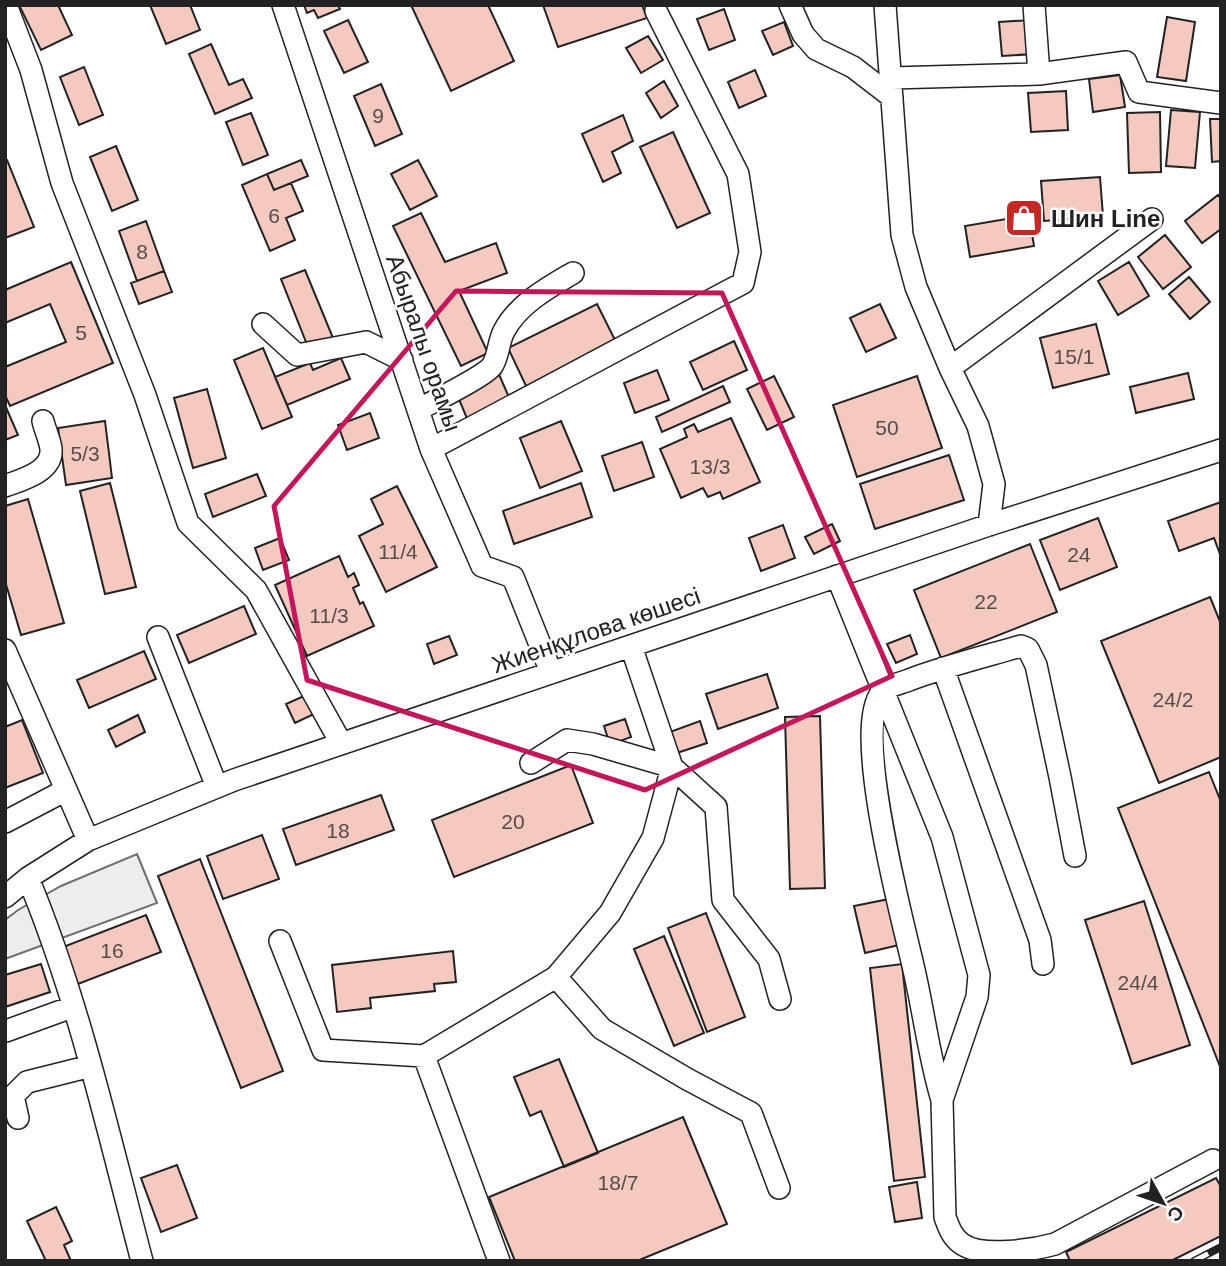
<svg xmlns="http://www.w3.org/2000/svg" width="1226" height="1266" font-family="Helvetica,sans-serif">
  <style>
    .parking { fill: #ededed; stroke: #6f6f6f; stroke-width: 2 }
    .building { fill: #f3c9c0; stroke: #222; stroke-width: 2 }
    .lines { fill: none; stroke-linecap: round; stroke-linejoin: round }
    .minor-casing { stroke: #222; stroke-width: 24 }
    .minor { stroke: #fff; stroke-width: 21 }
    .rail-casing { stroke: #222; stroke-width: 8 }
    .rail { stroke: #fff; stroke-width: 5; stroke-dasharray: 16; stroke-linecap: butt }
    .marked { fill: none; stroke: #c2185b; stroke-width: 5; stroke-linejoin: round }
    .labels { text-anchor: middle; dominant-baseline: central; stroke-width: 5; stroke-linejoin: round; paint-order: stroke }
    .number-label { font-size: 21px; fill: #564c4a }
    .poi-label { font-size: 24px; font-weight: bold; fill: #222; stroke: #fff; text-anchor: start }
    .street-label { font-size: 24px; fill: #222; stroke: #fff }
  </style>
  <rect width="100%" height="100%" fill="#fff"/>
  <!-- parking -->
  <path class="parking" d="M137 854 157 903 5 959V920L18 910 61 886Z"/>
  <!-- building -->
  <path class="building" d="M19 5H58L72 35 41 50Z
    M150 5H190L200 30 166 44Z
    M304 5H338L340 9 318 18 314 10 307 13Z
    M411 5H488L514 61 451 91Z
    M543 5H642L647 18 558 47Z
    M724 9 735 40 709 50 697 19Z
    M1167 17 1195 22 1186 81 1157 77Z
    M348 20 368 62 344 73 324 31Z
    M1031 20 1034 54 1002 56 999 22Z
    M784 22 793 46 773 55 762 31Z
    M648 36 663 60 641 73 626 48Z
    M211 44 229 85 243 79 252 98 215 114 189 54Z
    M84 67 103 115 79 125 60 77Z
    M755 70 766 96 739 108 728 82Z
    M1120 75 1125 107 1093 112 1089 79Z
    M664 81 678 106 661 118 646 93Z
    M381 84 402 134 375 146 354 96Z
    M1066 91 1068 130 1031 132 1028 93Z
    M1171 110 1200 112 1195 168 1166 166Z
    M1160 112 1161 172 1129 173 1127 113Z
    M251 113 268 155 243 165 226 122Z
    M623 115 633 141 612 152 621 173 603 182 582 134Z
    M1210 119H1221V161L1212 162Z
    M673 132 710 213 677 228 640 147Z
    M116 146 138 200 112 211 90 157Z
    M5 160H7L34 227 5 238Z
    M301 160 308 176 274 190 267 174Z
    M418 160 437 196 410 210 391 174Z
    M267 174 274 190 291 183 303 211 286 218 295 240 270 251 242 185Z
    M1100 177 1103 216 1044 221 1041 181Z
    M1218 195 1221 199V229L1202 243 1185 221Z
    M421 213 445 262 496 243 507 273 459 291 488 353 461 366 393 226Z
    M1029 215 1034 246 970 257 965 226Z
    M146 221 164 271 137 281 119 231Z
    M1165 235 1191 267 1163 289 1138 257Z
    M71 262 113 363 10 406 5 395V367L66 342 50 304 5 323V290Z
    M1129 262 1149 296 1118 315 1098 281Z
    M305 270 333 338 308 347 281 279Z
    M164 271 172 292 139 304 131 283Z
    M1189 277 1210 302 1190 319 1169 294Z
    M597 304 617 344 527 388 508 348Z
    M880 304 896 338 866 352 850 318Z
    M1096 324 1109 374 1053 388 1040 338Z
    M734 341 747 370 703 390 690 362Z
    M263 348 292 417 262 429 234 360Z
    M341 358 350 379 287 405 275 377 310 363 313 370Z
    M657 370 669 400 635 413 624 383Z
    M498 372 511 402 468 421 456 392Z
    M1188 373 1194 399 1136 413 1130 387Z
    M774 376 794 417 767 430 747 389Z
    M917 376 942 448 857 477 833 405Z
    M723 386 730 402 662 432 656 417Z
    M207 389 226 458 193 468 174 398Z
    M5 405 18 435 5 440Z
    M370 413 379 438 347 450 338 425Z
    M731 418 760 482 723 499 720 492 708 497 703 488 681 498 660 449 687 437 684 429 694 424 698 432Z
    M105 421 112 478 66 485 58 428Z
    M561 421 582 471 540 488 520 438Z
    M642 442 654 477 614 491 602 456Z
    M949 455 964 500 875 529 860 484Z
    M257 474 266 496 213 517 205 494Z
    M110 483 136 587 105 594 80 491Z
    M581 483 592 517 514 544 503 511Z
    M397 486 437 567 386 592 359 536 383 524 371 499Z
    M28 499 64 623 21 635 5 581V506Z
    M1221 502V557L1214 538 1179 551 1168 521Z
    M1098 518 1117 567 1060 590 1040 540Z
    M832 524 840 541 814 554 805 537Z
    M783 525 795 558 761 571 749 538Z
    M280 538 289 560 263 570 255 548Z
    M1030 544 1057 612 941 658 914 590Z
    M339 556 348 577 354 573 359 585 353 588 360 604 363 602 374 626 307 656 275 585Z
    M1210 597 1221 624V757L1159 783 1101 641Z
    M244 606 256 634 189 663 177 635Z
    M910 635 917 654 896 663 887 644Z
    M449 636 457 655 434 664 427 644Z
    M144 651 156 679 89 708 77 680Z
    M767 674 778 708 718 729 706 694Z
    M306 695 314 714 295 723 286 704Z
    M138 715 145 732 116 747 108 730Z
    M820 716 825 888 790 889 785 717Z
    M625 719 631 737 610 745 604 726Z
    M22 720 43 773 5 788V727Z
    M700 721 707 743 674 754 667 733Z
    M571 765 593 823 454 877 432 820Z
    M1209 772 1221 802V1069L1118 808Z
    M381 795 394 830 296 865 283 829Z
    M262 835 279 879 223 899 207 856Z
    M200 859 283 1071 241 1088 158 876Z
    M889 899 899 945 865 953 854 906Z
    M1144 901 1190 1045 1132 1064 1085 920Z
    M706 913 745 1017 707 1032 668 928Z
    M146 915 161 952 78 984 63 947Z
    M664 936 704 1033 674 1046 634 949Z
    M453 951 456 982 434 984 435 991 370 998 371 1008 337 1012 332 965Z
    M41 964 50 992 5 1007V975Z
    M902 964 925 1177 894 1181 870 968Z
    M559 1059 598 1153 564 1167 541 1111 530 1116 514 1077Z
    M683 1117 727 1224 637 1261H515L489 1197Z
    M177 1165 197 1218 161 1232 141 1178Z
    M1216 1178 1221 1187V1236L1171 1261H1070L1066 1252Z
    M917 1182 922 1218 895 1222 889 1187Z
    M56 1207 72 1241 64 1245 71 1261H46L27 1221Z"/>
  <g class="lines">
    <defs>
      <path id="minor" d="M6 5 31 70 62 183 145 395 188 523 256 590 341 743
        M283 5 431 449 482 566 513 577 551 672
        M790 5 803 34 816 49 853 67 892 97
        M885 5 902 235 916 287 950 368 978 426 994 484 989 525
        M1039 74 1126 62 1139 92 1221 103
        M891 78 1039 74 1034 5
        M263 324 297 355 366 342 402 360
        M950 368 1152 219
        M418 410C432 402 485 376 492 366 499 356 498 342 504 331 518 304 549 287 573 273
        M431 449 743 283 750 252 738 174 656 11
        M5 486C21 480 53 472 51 449 50 440 45 430 43 421
        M837 576 942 837 979 975 977 997 942 1100 945 1217C949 1228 952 1237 962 1244 982 1258 1033 1250 1055 1244L1213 1160
        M158 637 217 787
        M5 650 88 840
        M943 668 1040 940 1043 964
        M531 763 567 740 593 744 672 767 716 807 723 900 769 959 780 999
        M5 822 66 790
        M28 878C79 1001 108 1132 142 1261
        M5 897 28 878 88 840 234 780 989 525 1221 450
        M280 941 323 1050 424 1056
        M556 977 602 1029 687 1079 751 1113 779 1188
        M6 1031 72 1007
        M942 1100C929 1057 924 1013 914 970 904 924 848 721 884 690 890 685 902 683 909 680 946 666 983 657 1021 646L1028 649 1036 665 1060 777 1075 856
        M18 1118 13 1096 27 1082 91 1066
        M499 1261 424 1056 556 977 610 913 653 838 672 767 631 646"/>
    </defs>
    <!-- minor casing -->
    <use href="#minor" class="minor-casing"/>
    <!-- minor -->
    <use href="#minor" class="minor"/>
    <defs>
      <path id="rail" d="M1194 1261 1221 1247"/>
    </defs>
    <!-- rail casing -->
    <use href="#rail" class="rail-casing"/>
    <!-- rail -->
    <use href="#rail" class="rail"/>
  </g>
  <!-- marked area -->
  <path class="marked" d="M456 291 722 293 892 676 645 790 307 680 274 506Z"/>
  <!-- icons -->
  <defs>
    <symbol id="shop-square" viewBox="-11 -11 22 22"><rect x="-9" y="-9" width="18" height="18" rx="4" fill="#c62828" stroke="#fff"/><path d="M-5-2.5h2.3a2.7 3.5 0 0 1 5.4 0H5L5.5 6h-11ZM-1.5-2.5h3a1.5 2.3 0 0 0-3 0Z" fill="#fff"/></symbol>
  </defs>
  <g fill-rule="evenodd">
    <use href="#shop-square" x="1002" y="196" width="44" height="44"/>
  </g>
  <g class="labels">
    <!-- number labels -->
    <g class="number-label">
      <text x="378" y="115">9</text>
      <text x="274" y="215">6</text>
      <text x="142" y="251">8</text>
      <text x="81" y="332">5</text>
      <text x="1074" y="356">15/1</text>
      <text x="887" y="427">50</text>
      <text x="85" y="453">5/3</text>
      <text x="710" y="466">13/3</text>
      <text x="398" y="551">11/4</text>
      <text x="1079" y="554">24</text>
      <text x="986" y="601">22</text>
      <text x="329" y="615">11/3</text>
      <text x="1173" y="699">24/2</text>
      <text x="513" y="821">20</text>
      <text x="338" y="830">18</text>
      <text x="112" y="950">16</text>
      <text x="1138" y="982">24/4</text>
      <text x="618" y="1182">18/7</text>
    </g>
    <!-- poi labels -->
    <g class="poi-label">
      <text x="1051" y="218">Шин Line</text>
    </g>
    <!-- street labels -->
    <g class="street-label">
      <text transform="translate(424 343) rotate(71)">Абыралы орамы</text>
      <text transform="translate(596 630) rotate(-19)">Жиенқұлова көшесі</text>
    </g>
  </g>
  <!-- border -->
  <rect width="1226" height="1266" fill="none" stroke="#222222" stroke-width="14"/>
  <!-- north arrow -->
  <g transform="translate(1163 1203) rotate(130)" stroke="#ffffff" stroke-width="5" paint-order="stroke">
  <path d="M0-5L12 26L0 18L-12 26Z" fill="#222222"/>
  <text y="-10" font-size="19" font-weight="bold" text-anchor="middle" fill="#222222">С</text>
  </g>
</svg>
